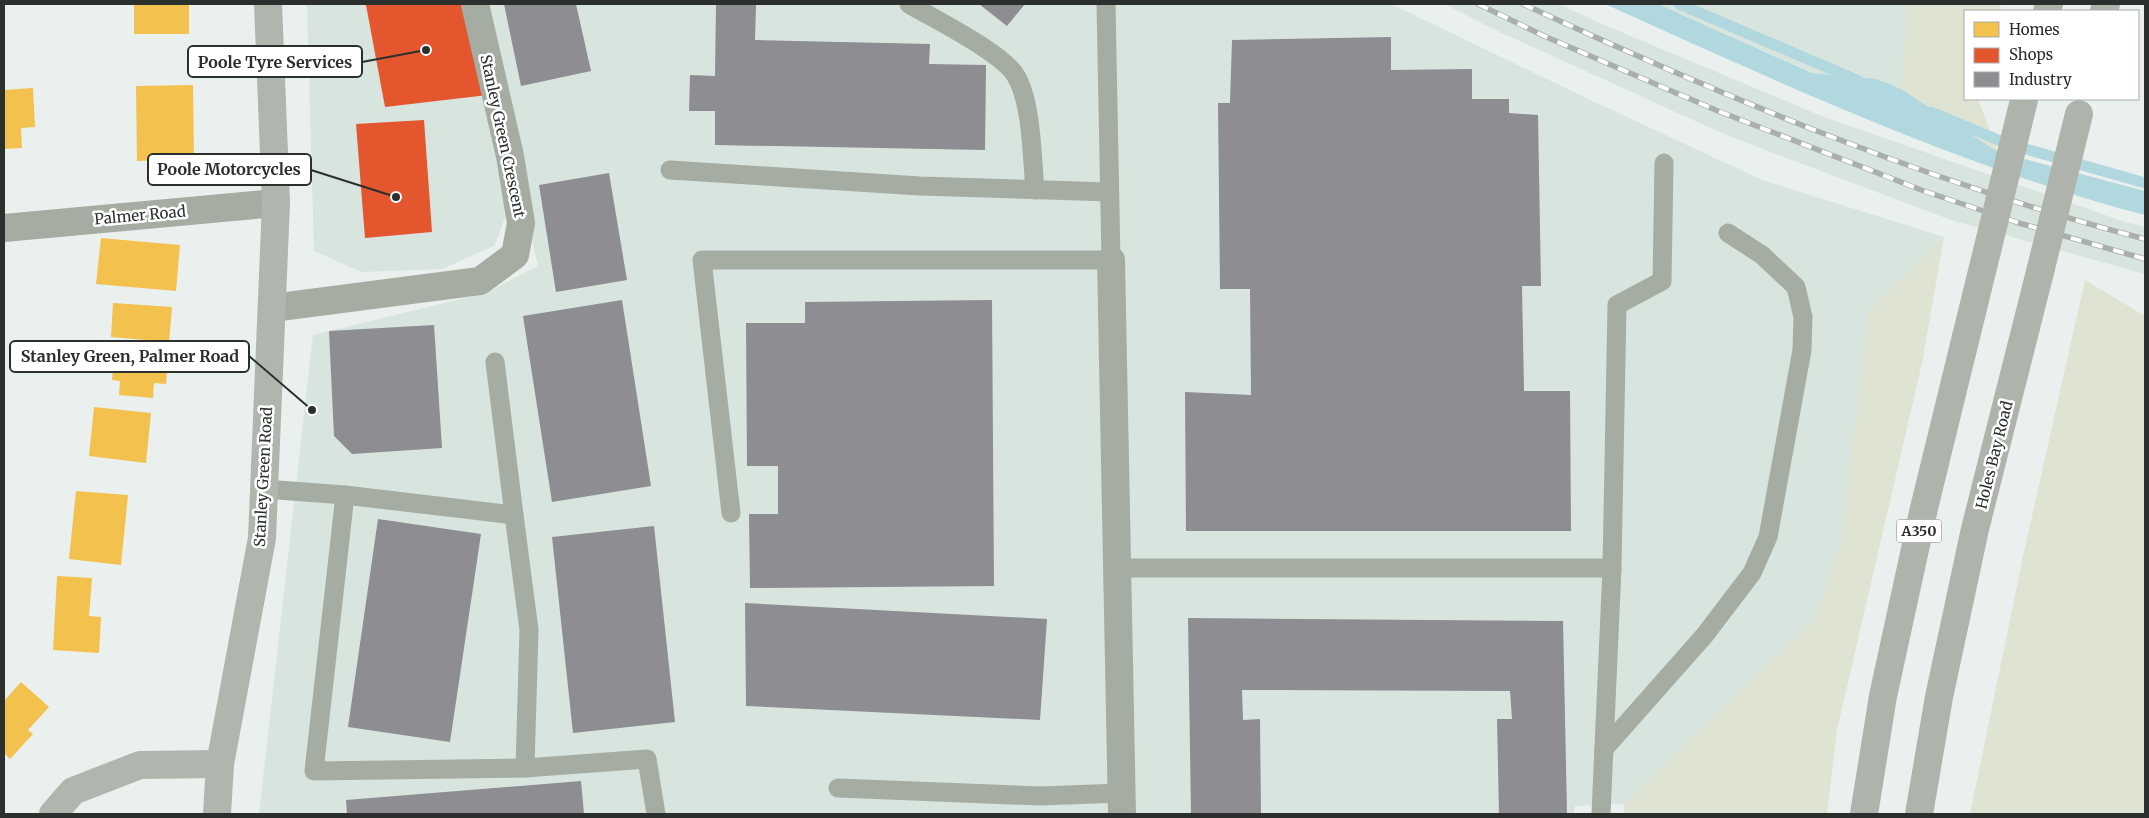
<svg xmlns="http://www.w3.org/2000/svg" width="2149" height="818" font-family="Merriweather,serif">
<style>
.built{fill:#d8e4de}
.green{fill:#dfe3d2}
.water{fill:#b1d8de}
.homes{fill:#f2c14e}
.shops{fill:#e4572e}
.industry{fill:#8d8d92}
.lines{fill:none;stroke-linecap:round;stroke-linejoin:round}
.stream{stroke:#b1d8de;stroke-width:11}
.lane{stroke:#a5ada3;stroke-width:19}
.street{stroke:#a5ada3;stroke-width:28}
.secondary{stroke:#aeb6ad;stroke-width:28}
.highway{stroke:#aeb4ac;stroke-width:28}
.rail-casing{stroke:#a9afaa;stroke-width:5.5}
.rail{stroke:#fff;stroke-width:4;stroke-dasharray:11;stroke-linecap:butt}
.highway-bridge{stroke:#aeb4ac;stroke-width:28}
.labels{text-anchor:middle;dominant-baseline:central;stroke-width:5;stroke-linejoin:round;paint-order:stroke}
.shield{fill:#fff;stroke:#6b6d6c;stroke-width:1}
.shield-label{font-size:14px;font-weight:bold;fill:#2b2f2d}
.street-label{font-size:15px;fill:#2b2f2d;stroke:#fff}
.leader{fill:none;stroke:#2b2f2d;stroke-width:2}
.callout-dot{fill:#2b2f2d;stroke:#fff;stroke-width:2}
.callout{fill:#fff;stroke:#2b2f2d;stroke-width:2}
.callout-label{font-size:16px;text-anchor:middle;font-weight:bold;fill:#2b2f2d}
</style>
<rect width="100%" height="100%" fill="#eaf0ed"/>
<g class="built">
<path d="M307,4H463L508,210L494,246L442,269L362,272L314,251Z"/>
<path d="M481,4H1391L1584,97L1762,180L1944,237L1869,310L1841,544L1815,619L1624,804L1575,806L1574,814H259L313,335L486,293L538,266Z"/>
<path d="M1445,4H1559L1597,22L1824,117L2125,222L2145,227V274L1951,220L1726,135L1491,28Z"/>
<path d="M1658,4H1907L1901,89L1877,79L1813,73Z"/>
</g>
<g class="green">
<path d="M1907,4H2001L1999,11H1965V99H1978L1998,152L1901,89Z"/>
<path d="M1944,237L1922,363L1837,730L1827,814H1624V804L1815,619L1841,544L1869,310Z"/>
<path d="M2085,280L2145,316V814H1970L2024,552Z"/>
</g>
<path class="water" d="M1605,4H1658L1812,73L1877,79L1901,89L1998,152L2145,191V215C1961,167 1778,82 1605,4Z"/>
<g class="homes">
<rect x="134" y="4" width="55" height="30"/>
<path d="M193,85L194,159L137,161L136,86Z"/>
<path d="M33,88L35,127L21,128L22,148L4,149V90Z"/>
<path d="M101,238L180,245L176,291L96,284Z"/>
<path d="M113,303L172,307L169,342L111,337Z"/>
<path d="M114,354L168,357L166,384L154,383L153,398L119,395L120,381L112,380Z"/>
<path d="M94,407L151,413L146,463L89,456Z"/>
<path d="M76,491L128,495L121,565L69,559Z"/>
<path d="M57,576L92,578L89,616L101,617L99,653L53,650Z"/>
<path d="M21,682L49,707L28,730L33,734L10,759L4,753V701Z"/>
</g>
<g class="shops">
<path d="M397,4H467L488,95L385,107L366,5Z"/>
<path d="M424,120L432,232L365,238L356,124Z"/>
</g>
<g class="industry">
<path d="M504,4H576L591,71L521,86Z"/>
<path d="M716,4H756L755,40L930,44L929,64L986,65L985,150L715,145V111H689L690,75L715,76Z"/>
<path d="M979,4H1025L1007,26Z"/>
<path d="M1391,37V70L1472,69V99H1509V113L1538,115L1541,286H1522L1524,391H1570L1571,531H1186L1185,392L1251,395L1250,289H1220L1218,103H1230L1232,40Z"/>
<path d="M609,173L627,280L556,292L539,185Z"/>
<path d="M622,300L651,486L552,502L523,316Z"/>
<path d="M992,300L994,586L750,588L749,514H778V466H747L746,323H805V302Z"/>
<path d="M434,325L442,448L352,454L334,436L329,331Z"/>
<path d="M378,519L481,534L450,742L348,727Z"/>
<path d="M654,526L675,722L573,733L552,537Z"/>
<path d="M745,603L1047,619L1040,720L746,706Z"/>
<path d="M1188,618L1563,621L1567,814H1499L1497,719H1512L1510,691L1242,690L1243,720L1260,719L1261,814H1191Z"/>
<path d="M581,781L584,814H347L346,800Z"/>
</g>
<g class="lines">
<g class="stream">
<path d="M1679,4L1859,81"/>
<path d="M1931,112L2008,144L2145,183"/>
</g>
<g class="lane">
<path d="M909,4C934,19 1003,53 1016,76C1032,103 1032,159 1035,190"/>
<path d="M670,170L920,186L1109,192"/>
<path d="M495,362L514,515"/>
<path d="M264,489L345,495L514,515L529,630L525,768L647,759L656,814"/>
<path d="M345,495L314,771L525,768"/>
<path d="M731,513L702,260H1111L1106,4"/>
<path d="M1117,568H1612"/>
<path d="M1604,749L1704,636L1752,573L1768,537L1802,350L1803,317L1796,287L1762,255L1728,233"/>
<path d="M838,788L1040,796L1121,793"/>
<path d="M1601,814L1612,568L1617,305L1662,281L1664,163"/>
</g>
<g class="street">
<path d="M4,228L276,203"/>
<path d="M1111,260L1122,814"/>
<path d="M272,308L480,281L515,255L521,223L510,156L475,4"/>
</g>
<g class="secondary">
<path d="M53,814L73,791L140,765L220,764"/>
<path d="M217,814L220,764L262,538L276,203L268,4"/>
</g>
<g class="highway">
<path d="M2047,11L2049,4"/>
<path d="M2104,11L2106,4"/>
<path d="M1864,814L1883,696L1924,508L1987,251"/>
<path d="M1919,814L1939,697L1975,529L2041,268"/>
</g>
<g class="rail-casing">
<g id="rail">
<path d="M1478,4L1544,36L1718,111L1924,191L2019,223L2145,259"/>
<path d="M1523,4C1724,97 1931,184 2145,239"/>
</g>
</g>
<use href="#rail" class="rail"/>
<g class="highway-bridge">
<path d="M1987,251L2024,100"/>
<path d="M2041,268L2079,114"/>
</g>
</g>
<g class="labels">
<rect class="shield" x="1896.5" y="519.5" width="45" height="23" rx="4"/>
<g class="shield-label">
<text x="1919" y="531">A350</text>
</g>
<g class="street-label">
<text transform="translate(503 136) rotate(78)">Stanley Green Crescent</text>
<text transform="translate(140 215) rotate(-5)">Palmer Road</text>
<text transform="translate(1994 455) rotate(-76)">Holes Bay Road</text>
<text transform="translate(263 477) rotate(-87)">Stanley Green Road</text>
</g>
</g>
<path class="leader" d="M426 50L362 62M396 197L311 170M312 410L249 356"/>
<g class="callout-dot">
<circle cx="426" cy="50" r="5"/>
<circle cx="396" cy="197" r="5"/>
<circle cx="312" cy="410" r="5"/>
</g>
<g class="callout">
<rect x="188" y="46" width="174" height="31" rx="5"/>
<rect x="148" y="154" width="163" height="31" rx="5"/>
<rect x="10" y="341" width="239" height="31" rx="5"/>
</g>
<g class="callout-label">
<text x="275" y="68">Poole Tyre Services</text>
<text x="229" y="175">Poole Motorcycles</text>
<text x="130" y="362">Stanley Green, Palmer Road</text>
</g>
<rect width="2149" height="818" fill="none" stroke="#2b2f2d" stroke-width="10"/>
<rect x="1964" y="10" width="175" height="90" fill="#ffffff" stroke="#aaacab"/>
<rect x="1974" y="22" width="25" height="15" fill="#f2c14e" stroke="#aaacab"/>
<text x="2009" y="35" font-size="15" fill="#2b2f2d">Homes</text>
<rect x="1974" y="48" width="25" height="15" fill="#e4572e" stroke="#aaacab"/>
<text x="2009" y="60" font-size="15" fill="#2b2f2d">Shops</text>
<rect x="1974" y="72" width="25" height="15" fill="#8d8d92" stroke="#aaacab"/>
<text x="2009" y="85" font-size="15" fill="#2b2f2d">Industry</text>
</svg>
